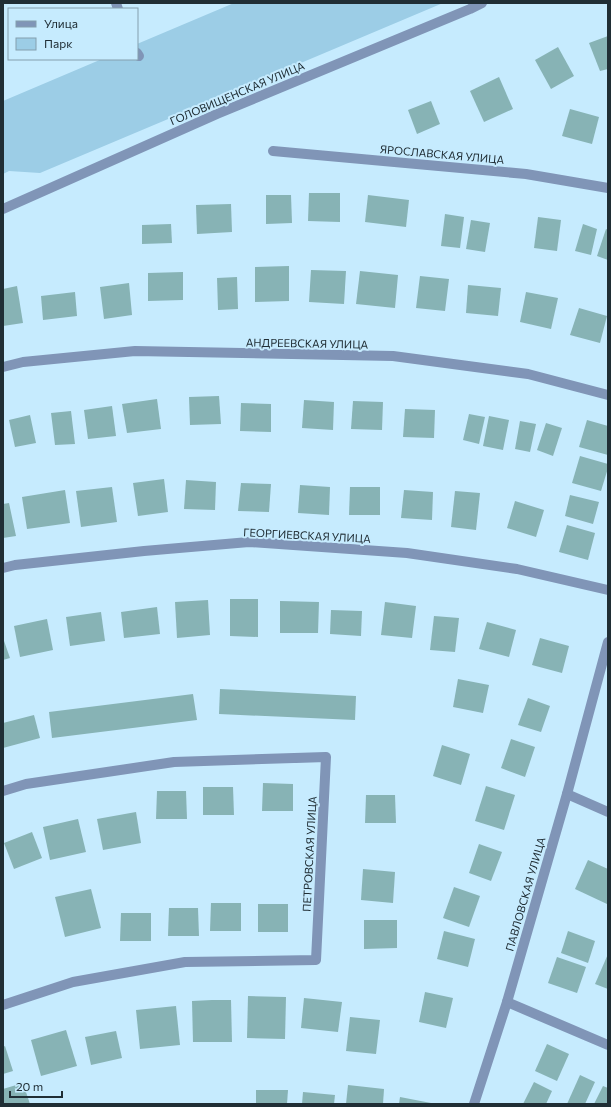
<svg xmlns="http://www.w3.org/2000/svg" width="611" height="1107" font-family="Commissioner,sans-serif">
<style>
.green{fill:#9ccde6}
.building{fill:#87b3b5}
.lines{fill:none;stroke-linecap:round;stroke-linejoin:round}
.street{stroke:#8095b7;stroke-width:10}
.labels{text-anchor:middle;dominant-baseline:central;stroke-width:4;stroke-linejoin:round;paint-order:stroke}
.street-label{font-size:11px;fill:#202e35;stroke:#c6ebfe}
</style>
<rect width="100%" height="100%" fill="#c6ebfe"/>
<path class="green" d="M234,3H443L40,173L9,171L3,174V101L102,59H137V44Z"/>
<g class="building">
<path d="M608,36V69L600,71L589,43Z"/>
<path d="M558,47L574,76L551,89L535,60Z"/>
<path d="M499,77L513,109L484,122L470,91Z"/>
<path d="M431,101L440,124L417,134L408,110Z"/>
<path d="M570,109L599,117L592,144L562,136Z"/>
<path d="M309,193H340V222L308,221Z"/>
<path d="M266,195H291L292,223L266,224Z"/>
<path d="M368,195L409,200L406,227L365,222Z"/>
<path d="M231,204L232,232L197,234L196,205Z"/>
<path d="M445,214L464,217L460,248L441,246Z"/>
<path d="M538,217L561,220L557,251L534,248Z"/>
<path d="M471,220L490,223L485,252L466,249Z"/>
<path d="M171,224L172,243L142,244V225Z"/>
<path d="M583,224L597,229L591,255L575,251Z"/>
<path d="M606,229L608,230V260L597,256Z"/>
<path d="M289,266V301L255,302V267Z"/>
<path d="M311,270L346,271L344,304L309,302Z"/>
<path d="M360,271L398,275L395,308L356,304Z"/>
<path d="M183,272V300L148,301V273Z"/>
<path d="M420,276L449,279L445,311L416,308Z"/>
<path d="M237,277L238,309L218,310L217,278Z"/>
<path d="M129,283L132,315L104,319L100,287Z"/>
<path d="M468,285L501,288L498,316L466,313Z"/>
<path d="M17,286L23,323L3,326V289Z"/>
<path d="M75,292L77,316L43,320L41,296Z"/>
<path d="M526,292L558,298L551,329L520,322Z"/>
<path d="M579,308L607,316L600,343L570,335Z"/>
<path d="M219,396L221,424L190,425L189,397Z"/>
<path d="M157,399L161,429L127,433L122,404Z"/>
<path d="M304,400L334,402L333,430L302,428Z"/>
<path d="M353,401L383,402L382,430L351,429Z"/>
<path d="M241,403L271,404V432L240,431Z"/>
<path d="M112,406L116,436L88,439L84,410Z"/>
<path d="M405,409L435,410L434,438L403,437Z"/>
<path d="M71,411L75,444L55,445L51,413Z"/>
<path d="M469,414L485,417L479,444L463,440Z"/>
<path d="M30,415L36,443L15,447L9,420Z"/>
<path d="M489,416L509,420L503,450L483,446Z"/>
<path d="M587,420L608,426V455L579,447Z"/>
<path d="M520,421L536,424L530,452L515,449Z"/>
<path d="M546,423L562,428L553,456L537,450Z"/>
<path d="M580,456L608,464V468L601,491L572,483Z"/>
<path d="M164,479L168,512L138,516L133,483Z"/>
<path d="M186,480L216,482L215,510L184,509Z"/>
<path d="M241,483L271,484L269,512L238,511Z"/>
<path d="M300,485L330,487L329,515L298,513Z"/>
<path d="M112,487L117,522L81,527L76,491Z"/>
<path d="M350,487H380V515H349Z"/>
<path d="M65,490L70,523L27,529L22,497Z"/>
<path d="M404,490L433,492L432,520L401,518Z"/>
<path d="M455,491L480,493L476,530L451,527Z"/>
<path d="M570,495L599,502L593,524L565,516Z"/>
<path d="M515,501L544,510L536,537L507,528Z"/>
<path d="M9,503L16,536L3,538V504Z"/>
<path d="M567,525L595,533L588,560L559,552Z"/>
<path d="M230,599H258V637L230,636Z"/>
<path d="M208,600L210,635L177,638L175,602Z"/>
<path d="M280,601L319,602L318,633H280Z"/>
<path d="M385,602L416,606L412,638L381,635Z"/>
<path d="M157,607L160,634L124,638L121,612Z"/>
<path d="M331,610L362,611L361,636L330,634Z"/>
<path d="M101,612L105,641L70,646L66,617Z"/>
<path d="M434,616L459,618L455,652L430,650Z"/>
<path d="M47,619L53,650L20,657L14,626Z"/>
<path d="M487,622L516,630L509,657L479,649Z"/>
<path d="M3,638L10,658L3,660Z"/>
<path d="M540,638L569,646L562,673L532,665Z"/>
<path d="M458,679L489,685L483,713L453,707Z"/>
<path d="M220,689L356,696L355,720L219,714Z"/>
<path d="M193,694L197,720L52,738L49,712Z"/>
<path d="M528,698L550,706L541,732L518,725Z"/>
<path d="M34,715L40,738L3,748V723Z"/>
<path d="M511,739L535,747L525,777L501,768Z"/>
<path d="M442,745L470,754L461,785L433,776Z"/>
<path d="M263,783L293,784V811H262Z"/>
<path d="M486,786L515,795L504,830L475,821Z"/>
<path d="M203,787H233L234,815H203Z"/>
<path d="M157,791H186L187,819H156Z"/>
<path d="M366,795H395L396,823H365Z"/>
<path d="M136,812L141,843L103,850L97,819Z"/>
<path d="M78,819L86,852L50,860L43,827Z"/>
<path d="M32,832L42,858L14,869L4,843Z"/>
<path d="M479,844L502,852L491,881L469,873Z"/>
<path d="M588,860L608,869L607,904L575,889Z"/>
<path d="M363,869L395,872L393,903L361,900Z"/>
<path d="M454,887L480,896L469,927L443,918Z"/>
<path d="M91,889L101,928L65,937L55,897Z"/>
<path d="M211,903H241V931H210Z"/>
<rect x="258" y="904" width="30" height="28"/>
<path d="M169,908H198L199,936H168Z"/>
<path d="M121,913H151V941H120Z"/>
<path d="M364,920H397V948L364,949Z"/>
<path d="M444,931L475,939L468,967L437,959Z"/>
<path d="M568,931L595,941L588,963L561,953Z"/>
<path d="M608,954V989L595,984Z"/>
<path d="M557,957L586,967L577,993L548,983Z"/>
<path d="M425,992L453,998L446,1028L419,1022Z"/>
<path d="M248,996L286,997L285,1039L247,1038Z"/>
<path d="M304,998L342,1002L338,1032L301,1028Z"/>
<path d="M212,1000H231L232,1042H193L192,1001Z"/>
<path d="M176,1006L180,1045L140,1049L136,1010Z"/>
<path d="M350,1017L380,1020L376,1054L346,1051Z"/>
<path d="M66,1030L77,1066L41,1076L31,1040Z"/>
<path d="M116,1031L122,1058L91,1065L85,1037Z"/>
<path d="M547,1044L569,1054L557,1081L535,1071Z"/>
<path d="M5,1046L13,1071L3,1074V1047Z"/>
<path d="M580,1075L595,1082L585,1104H567Z"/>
<path d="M534,1082L552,1091L546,1104H523Z"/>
<path d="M23,1083L30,1104H3V1089Z"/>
<path d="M348,1085L384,1089L383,1104H346Z"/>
<path d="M603,1086L608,1088V1104H594Z"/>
<path d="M256,1090H288L287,1104H256Z"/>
<path d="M303,1092L335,1095L334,1104H302Z"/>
<path d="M400,1097L431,1103V1104H399Z"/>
</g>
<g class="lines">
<g class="street">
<path d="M116,3L118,9"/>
<path d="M137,53L139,56"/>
<path d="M273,151L526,174L608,188"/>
<path d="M3,209L217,114L470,9L482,3"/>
<path d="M3,367L23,362L135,351L393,356L528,374L608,395"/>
<path d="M3,568L15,565L144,551L249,542L407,553L517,569L608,590"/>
<path d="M3,791L26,784L174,762L326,757L316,960L185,962L73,982L3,1005"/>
<path d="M567,794L608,812"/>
<path d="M507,1002L608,1045"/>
<path d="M474,1104L507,1002L567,794L608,642"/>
</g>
</g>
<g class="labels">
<g class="street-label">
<text transform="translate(237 93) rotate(-23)">ГОЛОВИЩЕНСКАЯ УЛИЦА</text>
<text transform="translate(442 154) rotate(5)">ЯРОСЛАВСКАЯ УЛИЦА</text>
<text transform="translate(307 343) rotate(1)">АНДРЕЕВСКАЯ УЛИЦА</text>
<text transform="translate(307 535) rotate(3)">ГЕОРГИЕВСКАЯ УЛИЦА</text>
<text transform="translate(309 854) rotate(-87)">ПЕТРОВСКАЯ УЛИЦА</text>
<text transform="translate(525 894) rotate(-74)">ПАВЛОВСКАЯ УЛИЦА</text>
</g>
</g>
<rect width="611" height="1107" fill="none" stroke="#202e35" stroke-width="8"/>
<rect x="8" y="8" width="130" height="52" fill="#c6ebfe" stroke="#849fae"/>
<rect x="16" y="21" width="20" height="6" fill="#8095b7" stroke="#849fae"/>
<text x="44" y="28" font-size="12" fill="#202e35">Улица</text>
<rect x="16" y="38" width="20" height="12" fill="#9ccde6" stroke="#849fae"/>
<text x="44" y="48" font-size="12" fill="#202e35">Парк</text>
<path d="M10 1091v6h52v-6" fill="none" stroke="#202e35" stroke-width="2"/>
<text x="16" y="1091" font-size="12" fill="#202e35" stroke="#c6ebfe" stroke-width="3" paint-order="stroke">20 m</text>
</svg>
